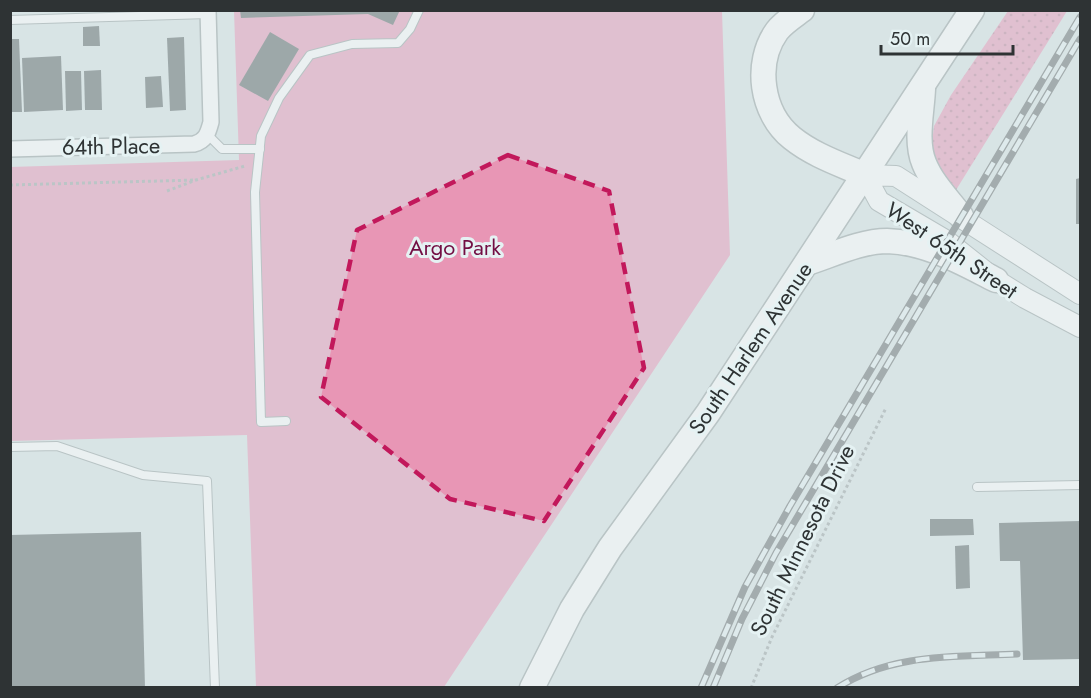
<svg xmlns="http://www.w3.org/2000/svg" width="1091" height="698" font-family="Jost,sans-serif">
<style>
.grass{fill:url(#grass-dots)}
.green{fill:#e896b5}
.building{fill:#556061}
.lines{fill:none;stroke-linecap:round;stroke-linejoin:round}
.service-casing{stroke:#929e9e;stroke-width:10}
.minor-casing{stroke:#929e9e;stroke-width:18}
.tertiary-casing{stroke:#929e9e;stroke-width:22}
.primary-casing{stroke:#929e9e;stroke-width:27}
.path{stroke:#97a0a1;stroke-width:3;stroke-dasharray:3 3;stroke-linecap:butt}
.service{stroke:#fff;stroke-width:8}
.minor{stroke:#fff;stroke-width:15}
.tertiary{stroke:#fff;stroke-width:20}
.primary{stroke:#fff;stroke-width:24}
.rail-casing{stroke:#62696a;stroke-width:7}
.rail{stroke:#e5f2f3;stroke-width:4.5;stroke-dasharray:14;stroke-linecap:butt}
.marked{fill:none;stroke:#c2185b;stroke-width:4.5;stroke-dasharray:12 8;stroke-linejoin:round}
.labels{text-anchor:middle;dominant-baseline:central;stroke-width:6;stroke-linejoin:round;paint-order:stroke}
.street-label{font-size:22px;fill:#2e3334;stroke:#e5f2f3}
.park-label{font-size:22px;fill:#720e43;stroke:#e5f2f3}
</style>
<defs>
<pattern id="grass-dots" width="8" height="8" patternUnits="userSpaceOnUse" patternTransform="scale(1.5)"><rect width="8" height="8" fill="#e896b5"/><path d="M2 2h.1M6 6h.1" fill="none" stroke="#bc7b94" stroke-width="1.8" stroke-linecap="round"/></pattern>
</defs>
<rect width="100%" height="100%" fill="#d8e4e5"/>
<path class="grass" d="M1008,11H1067L956,190L935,172L931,151L934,126L951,95Z"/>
<path class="green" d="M234,11H722L730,255L444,687H256L247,435L11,441L10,167L239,160Z"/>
<g class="building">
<path d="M240,10H400L393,25L368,14L241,18Z"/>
<path d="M99,26L100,46H83V27Z"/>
<path d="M270,32L299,49L268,101L239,85Z"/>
<path d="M184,37L186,110L170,111L167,38Z"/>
<path d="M10,39H19L22,112H10Z"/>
<path d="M61,56L63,110L24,112L22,58Z"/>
<path d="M101,70L102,110H85L84,71Z"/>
<path d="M65,71H81L82,110L66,111Z"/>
<path d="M161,76L163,107L146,108L145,77Z"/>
<path d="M1080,178V224H1076V179Z"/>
<path d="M930,519H973L974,535L930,536Z"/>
<path d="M1080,521V659L1023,660L1020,561H1000L999,523Z"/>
<path d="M141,532L145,688H10V535Z"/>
<path d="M969,545L970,588L956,589L955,546Z"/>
</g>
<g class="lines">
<g class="service-casing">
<g id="service">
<path d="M10,20L208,14"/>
<path d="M208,135L222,149H260"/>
<path d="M286,421L261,422L255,192L261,136L279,98L310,55L352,44L398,43L410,29L419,10"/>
<path d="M10,447L57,446L143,475L207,481L215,688"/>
<path d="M977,487L1080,485"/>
</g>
</g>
<g class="minor-casing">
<path id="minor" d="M10,149L194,144C206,141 208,133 211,122L208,10"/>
</g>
<g class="tertiary-casing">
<path id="tertiary" d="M1080,294L896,176L865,175L879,201L947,241L996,280L1025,298L1080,327"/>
</g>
<g class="primary-casing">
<g id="primary">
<path d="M802,10C794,16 783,23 777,31C754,63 761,113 792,138C813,155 840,164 865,175"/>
<path d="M923,89C922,112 915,141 924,163C932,183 948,199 961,216"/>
<path d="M807,263C832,255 861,241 887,241C927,242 962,263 996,280"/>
<path d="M532,688L572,609L610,548L708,413L972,10"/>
</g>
</g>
<g class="path">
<path d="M10,185L196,180"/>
<path d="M167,191L196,180L245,166"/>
<path d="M751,688L772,637L886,408"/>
</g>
<use href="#service" class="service"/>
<use href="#minor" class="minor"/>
<use href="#tertiary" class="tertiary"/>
<use href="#primary" class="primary"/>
<g class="rail-casing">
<g id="rail">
<path d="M701,688L745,587L790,506L1080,17"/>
<path d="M713,688L742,619L776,553L1080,39"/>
<path d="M837,688C892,653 954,657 1017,654"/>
</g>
</g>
<use href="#rail" class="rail"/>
</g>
<path d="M0 0H1091V698H0ZM508,155L609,191L644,368L544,521L450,499L321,397L357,230Z" fill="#d8e4e5" fill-opacity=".55" fill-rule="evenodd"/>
<path class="marked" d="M508,155L609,191L644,368L544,521L450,499L321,397L357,230Z"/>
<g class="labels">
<g class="street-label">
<text transform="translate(111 146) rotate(-1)">64th Place</text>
<text transform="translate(952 250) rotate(34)">West 65th Street</text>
<text transform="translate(750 348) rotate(-56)">South Harlem Avenue</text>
<text transform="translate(802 540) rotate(-64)">South Minnesota Drive</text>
</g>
<g class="park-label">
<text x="455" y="247">Argo Park</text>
</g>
</g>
<rect width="1091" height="698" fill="none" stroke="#2e3334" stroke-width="24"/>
<path d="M881 45v9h132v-9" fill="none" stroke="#2e3334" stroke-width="3"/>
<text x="890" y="45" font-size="18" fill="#2e3334" stroke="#e5f2f3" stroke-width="4.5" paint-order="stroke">50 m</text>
</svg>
